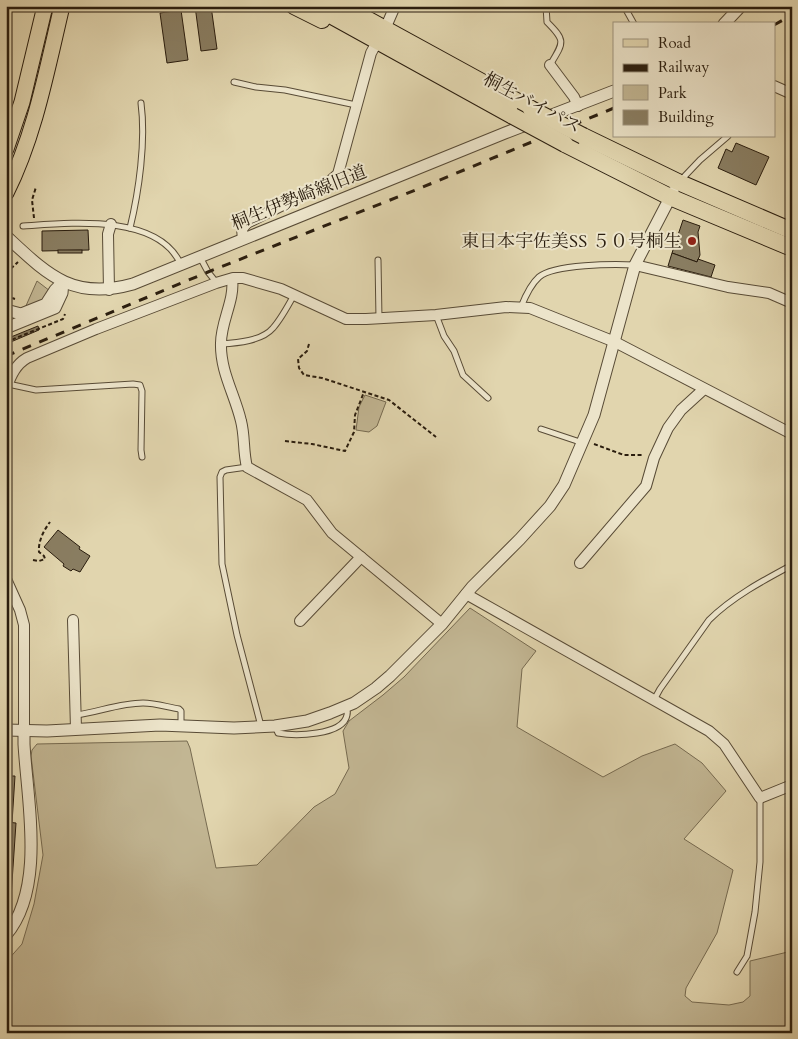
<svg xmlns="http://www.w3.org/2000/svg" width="798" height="1039" font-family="Cardo,'Noto Serif JP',serif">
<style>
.green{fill:#c2b693;stroke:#766a50}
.building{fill:#897d61;stroke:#2a1d0e}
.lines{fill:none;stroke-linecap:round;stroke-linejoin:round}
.service-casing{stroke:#584b36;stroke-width:7}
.minor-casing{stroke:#584b36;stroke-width:12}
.tertiary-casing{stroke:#584b36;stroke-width:13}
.primary-casing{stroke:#2a1d0e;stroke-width:17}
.trunk-casing{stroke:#2a1d0e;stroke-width:18}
.path{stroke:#2a1d0e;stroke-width:2;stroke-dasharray:4 2.5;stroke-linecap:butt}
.service{stroke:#ece4ca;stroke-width:5}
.minor{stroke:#ece4ca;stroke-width:10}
.tertiary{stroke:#ece4ca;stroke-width:11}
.primary{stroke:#e1d5ae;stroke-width:15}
.trunk{stroke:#e1d5ae;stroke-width:16}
.rail{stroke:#2a1d0e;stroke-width:3;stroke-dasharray:9 9;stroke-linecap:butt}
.trunk-bridge-casing{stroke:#2a1d0e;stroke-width:18;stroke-linecap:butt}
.trunk-bridge{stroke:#e1d5ae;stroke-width:16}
.poi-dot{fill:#8f2418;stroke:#ece4ca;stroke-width:2}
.labels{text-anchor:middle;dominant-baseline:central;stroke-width:4;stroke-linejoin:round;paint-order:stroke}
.street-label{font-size:18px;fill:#2a1d0e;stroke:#ece4ca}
.poi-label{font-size:18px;fill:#2a1d0e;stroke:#ece4ca;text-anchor:end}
</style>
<rect width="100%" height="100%" fill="#e1d5ae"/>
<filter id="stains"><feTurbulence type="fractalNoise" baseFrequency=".004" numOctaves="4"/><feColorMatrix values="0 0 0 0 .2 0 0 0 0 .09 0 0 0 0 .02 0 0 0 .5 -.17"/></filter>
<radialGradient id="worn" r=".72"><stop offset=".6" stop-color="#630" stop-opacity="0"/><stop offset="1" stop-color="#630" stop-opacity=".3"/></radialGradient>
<g class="green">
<path d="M37,281L50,291L46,298L25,308Z"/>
<path d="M365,395L386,402L377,426L369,432L356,430L359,407Z"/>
<path d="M470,608L536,651L522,669L517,727L603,777L642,756L675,744L702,763L726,791L684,839L733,870L717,933L686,988L685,996L692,1002L729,1005L743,1002L750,996V961L792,951V1033H6V962L22,944L34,904L43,855L31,756L32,750L37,744L187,741L190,748L216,868L257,865L314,807L335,794L349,768L343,731L349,721L383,695L404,677Z"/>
</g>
<g class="building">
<path d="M195,6H211L217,49L201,51Z"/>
<path d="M181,10L188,60L167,63L160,13Z"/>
<path d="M736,143L769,157L756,185L718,168L726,149L732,152Z"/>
<path d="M683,220L700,226L698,232L700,255L697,262L672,253Z"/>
<path d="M88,230L89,250L42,251V231Z"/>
<rect x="58" y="250" width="24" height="3"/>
<path d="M672,253L697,262L698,259L715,265L711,277L668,266Z"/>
<path d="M38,326L39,330L6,344V339Z"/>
<path d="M58,530L80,547L79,549L90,556L80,572L73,569L71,571L63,566L64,564L44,547Z"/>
<path d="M6,776H15L12,823L6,822Z"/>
<path d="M6,822L16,823L11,897H6Z"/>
</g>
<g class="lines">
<g class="service-casing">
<g id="service">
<path d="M546,6L547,22C566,41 564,42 550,65"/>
<path d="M624,6L634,24"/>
<path d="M234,82L256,87L285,90L356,105"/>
<path d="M681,180L700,160L728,136"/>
<path d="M23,226C68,223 159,213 181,265"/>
<path d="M130,228C139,191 146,141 141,103"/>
<path d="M200,257L208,272L216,282"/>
<path d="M378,260L379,319"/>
<path d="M521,307C525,297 531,284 539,277C554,264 614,264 635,265"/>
<path d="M436,315L444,336L454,351L463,375L488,398"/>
<path d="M221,344C237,343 262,341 273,328C281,319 288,306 294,295"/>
<path d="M8,384L36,390L133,384L140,385L142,391L141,450L142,457"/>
<path d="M541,429L583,443"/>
<path d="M247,467L226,470L222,472L220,477L222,564L237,635L261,726"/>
<path d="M654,700L660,689L709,620C732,597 764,580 792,565"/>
<path d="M76,715C98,712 121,703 143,703C155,703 167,707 179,709L181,711V725"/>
<path d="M275,726L278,733C294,736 343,736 347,715C348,712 347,710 346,707"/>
<path d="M737,972L747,956L755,912L760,862V798"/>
</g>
</g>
<g class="minor-casing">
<g id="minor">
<path d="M385,29L395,6"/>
<path d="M550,65L574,97L578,106"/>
<path d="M774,86L792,94"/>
<path d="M243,239L242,229L247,223L329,182L338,174L371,53L377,42"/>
<path d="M635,265L728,287L769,293L792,303"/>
<path d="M232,279C235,300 221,321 221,343C220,371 235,395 241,421C245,436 243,452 247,467L307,500L332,533L442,624"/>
<path d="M109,290L108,234L111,224"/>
<path d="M6,388C11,376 15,365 27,358L96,329L216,283L233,278H243L281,289L346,319H366L436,315L506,307L530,308L615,342L792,434"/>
<path d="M580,563L646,486L654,458L668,428L681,410L704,389"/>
<path d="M6,579L20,610L24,625V730"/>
<path d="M466,594L709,731L724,744L760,798L792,785"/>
<path d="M73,620L76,729"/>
<path d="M300,621L361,557"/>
</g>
</g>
<g class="tertiary-casing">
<g id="tertiary">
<path d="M724,24L741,6"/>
<path d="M6,236C47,274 72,301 133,284L505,133L614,91"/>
<path d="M6,310L21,314L46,304L55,290L63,282"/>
<path d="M6,328L55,308L62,293L63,282"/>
<path d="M6,730L47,731L160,725L234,728L275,726L307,721L330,713L354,703L376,688L390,676L442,624L472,587L520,539L550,506L564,485L594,415L635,265L673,192"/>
<path d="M6,935C46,888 27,800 24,744V730"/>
</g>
</g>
<g class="primary-casing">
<g id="primary">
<path d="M6,149L22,102L45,6"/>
<path d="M6,193C35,135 47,69 62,6"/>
</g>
</g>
<g class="trunk-casing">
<g id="trunk">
<path d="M294,6L322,20"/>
<path d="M314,6L513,116"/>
<path d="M343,6L531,109"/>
<path d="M583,136L678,182L792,231"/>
<path d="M565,144L670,197L792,248"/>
</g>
</g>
<g class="path">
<path d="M34,218L32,200L36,187"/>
<path d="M6,273L18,262"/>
<path d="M6,296L15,299"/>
<path d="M6,342L63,319L65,314"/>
<path d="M309,344L307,351L298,359L299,368L304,375L322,378L389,400L436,437"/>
<path d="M285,441L312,444L345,451L354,432L355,415L364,392"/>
<path d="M594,444L624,455H644"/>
<path d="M33,560L39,561L45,559L44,556L39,552C38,541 44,530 50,522"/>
</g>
<use href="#service" class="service"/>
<use href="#minor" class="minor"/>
<use href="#tertiary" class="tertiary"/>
<use href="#primary" class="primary"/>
<use href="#trunk" class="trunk"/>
<g class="rail">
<path d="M774,25L792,15"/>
<path d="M6,356L208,272L418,189L614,108"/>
</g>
<g class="trunk-bridge-casing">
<g id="trunk-bridge">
<path d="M531,109L583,136"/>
<path d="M513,116L565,144"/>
</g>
</g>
<use href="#trunk-bridge" class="trunk-bridge"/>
</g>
<circle class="poi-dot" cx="692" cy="241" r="5"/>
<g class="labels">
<g class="street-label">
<text transform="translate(532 103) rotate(28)">桐生バイパス</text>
<text transform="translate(299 198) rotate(-22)">桐生伊勢崎線旧道</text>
</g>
<g class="poi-label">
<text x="682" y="241">東日本宇佐美SS ５０号桐生</text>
</g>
</g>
<rect width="798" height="1039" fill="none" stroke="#e1d5ae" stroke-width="25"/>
<rect x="8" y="8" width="783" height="1024" fill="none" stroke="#2a1d0e" stroke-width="2.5"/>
<rect x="12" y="12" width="773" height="1014" fill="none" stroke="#2a1d0e"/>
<rect x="613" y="22" width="162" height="115" fill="#ece4ca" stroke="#9e947f"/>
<rect x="623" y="39" width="25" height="8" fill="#e1d5ae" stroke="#9e947f"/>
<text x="658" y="48" font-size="15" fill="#2a1d0e">Road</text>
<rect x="623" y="64" width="25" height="8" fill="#2a1d0e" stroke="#9e947f"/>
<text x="658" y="72" font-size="15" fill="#2a1d0e">Railway</text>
<rect x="623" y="85" width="25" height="15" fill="#c2b693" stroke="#9e947f"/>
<text x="658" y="98" font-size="15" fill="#2a1d0e">Park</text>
<rect x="623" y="110" width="25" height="15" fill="#897d61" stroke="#9e947f"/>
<text x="658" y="122" font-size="15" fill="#2a1d0e">Building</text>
<rect width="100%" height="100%" filter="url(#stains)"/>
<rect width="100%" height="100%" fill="url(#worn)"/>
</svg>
